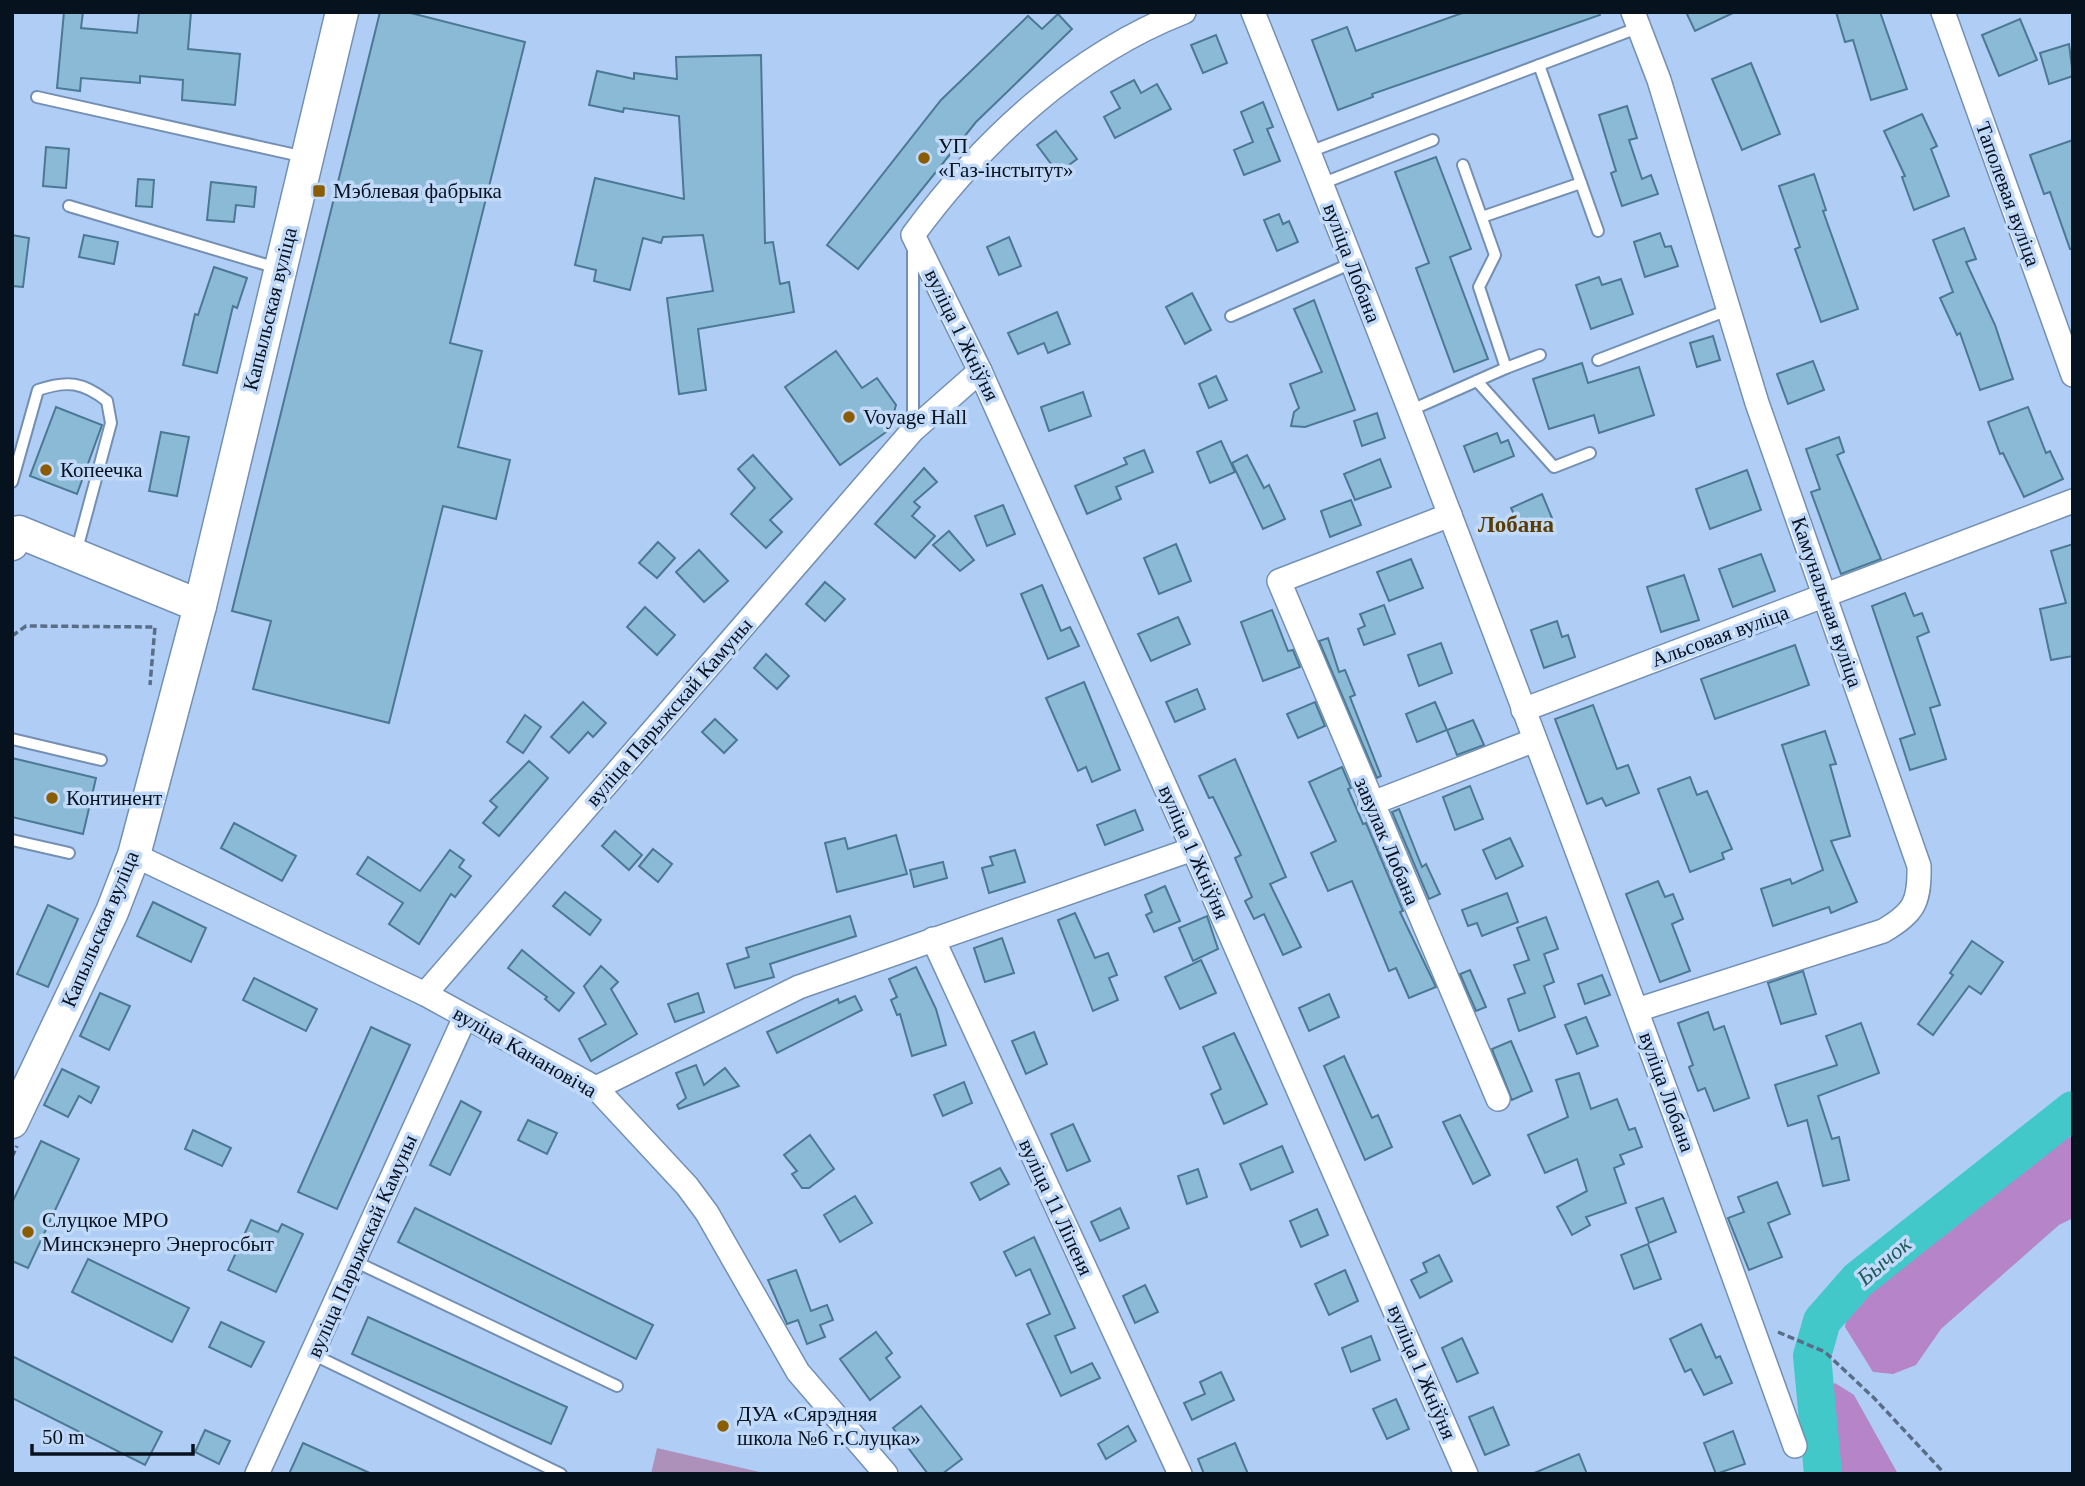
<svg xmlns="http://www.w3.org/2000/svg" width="2085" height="1486" font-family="Georgia,serif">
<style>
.green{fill:#ae91bb}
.forest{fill:#b584c9}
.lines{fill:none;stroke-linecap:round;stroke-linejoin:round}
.river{stroke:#43c8c9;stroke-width:38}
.building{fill:#8bbad6;stroke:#4b7893;stroke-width:2}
.lane-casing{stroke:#738fb4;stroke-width:14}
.street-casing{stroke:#738fb4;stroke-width:26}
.secondary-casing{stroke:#738fb4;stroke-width:35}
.path{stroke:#596d87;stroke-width:3.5;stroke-dasharray:7 3.5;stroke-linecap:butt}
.lane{stroke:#fff;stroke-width:10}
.street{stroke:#fff;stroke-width:23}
.secondary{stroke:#fff;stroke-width:32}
.poi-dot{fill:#8b5d02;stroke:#c2dafa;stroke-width:2.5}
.labels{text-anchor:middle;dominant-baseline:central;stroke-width:7;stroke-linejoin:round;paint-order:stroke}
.poi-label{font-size:21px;fill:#07121f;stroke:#c2dafa;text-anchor:start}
.street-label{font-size:21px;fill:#07121f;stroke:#c2dafa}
.neighbourhood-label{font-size:23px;font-weight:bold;fill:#5a3b00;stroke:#c2dafa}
.water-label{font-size:23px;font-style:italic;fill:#225959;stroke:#c2dafa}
</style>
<rect width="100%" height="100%" fill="#b0cef5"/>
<path class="green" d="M657,1448L768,1474H651Z"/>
<g class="forest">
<path d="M2073,1136V1218L2059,1225L1941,1329L1916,1365L1893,1374L1873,1372L1845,1327L1849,1303L2053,1143Z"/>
<path d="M1835,1383L1854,1395L1898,1474H1836L1826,1429L1825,1393Z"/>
</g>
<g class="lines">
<path class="river" d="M1823,1474L1812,1356L1822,1321L1858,1280L2073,1110"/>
</g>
<g class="building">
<path d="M64,12H83L81,28L137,33L139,12H191L188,49L240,54L235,105L182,100L183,80L140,76V83L81,78L80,91L57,88Z"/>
<path d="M380,12H407L525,42L450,343L482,351L458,447L510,460L496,519L443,506L389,723L253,689L271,621L232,611Z"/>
<path d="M1465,12H1599L1600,15L1372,94L1373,97L1338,110L1312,40L1347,27L1356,51Z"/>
<path d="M1686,12H1735L1695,31Z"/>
<path d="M1836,12H1880L1907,89L1871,100L1853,40L1845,42Z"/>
<path d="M1058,14L1072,29L976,122L858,269L827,245L941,100L1028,16L1042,29Z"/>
<path d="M2020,19L2037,60L1999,76L1982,35Z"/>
<path d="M1216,35L1227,63L1203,73L1191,45Z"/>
<path d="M2069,44L2073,76L2049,84L2040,53Z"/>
<path d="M761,55L765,243L773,242L780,284L789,282L794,312L698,329L706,390L679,394L667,298L713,291L703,235L663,237L661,243L643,238L630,290L594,281L596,270L575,265L595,178L684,199L679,116L624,108L623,112L589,105L597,71L634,79V73L677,79L676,57Z"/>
<path d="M1751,63L1780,134L1742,150L1712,79Z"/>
<path d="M1134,80L1141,93L1157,84L1171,109L1115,138L1104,117L1120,108L1111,92Z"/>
<path d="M1263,102L1273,127L1267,129L1280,161L1244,175L1234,150L1253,142L1241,112Z"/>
<path d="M1627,106L1637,138L1629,140L1642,179L1651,175L1658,194L1622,206L1611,173L1616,171L1599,115Z"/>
<path d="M1922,114L1937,146L1931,149L1949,196L1914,210L1902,177L1905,176L1884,131Z"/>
<path d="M1056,131L1077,159L1058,173L1037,145Z"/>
<path d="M2073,140V249H2070L2050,192L2044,194L2030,155Z"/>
<path d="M46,147L69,149L66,188L43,186Z"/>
<path d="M1436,157L1471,249L1450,257L1488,359L1454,372L1416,268L1429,263L1395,172Z"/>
<path d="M1814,174L1826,210L1823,211L1858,309L1821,322L1795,249L1800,247L1779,186Z"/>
<path d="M138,179L154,180L152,207L136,206Z"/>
<path d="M211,182L256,187L254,207L236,205L234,222L207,220Z"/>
<path d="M1279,214L1283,224L1289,221L1298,242L1277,251L1264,220Z"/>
<path d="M1964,228L1976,259L1966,262L1995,325L2013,379L1980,390L1960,333L1957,335L1940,298L1953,292L1933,240Z"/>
<path d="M1660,233L1665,247L1671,246L1678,266L1645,277L1634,242Z"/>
<path d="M12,235L29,238L23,287L12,286Z"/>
<path d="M84,235L118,242L114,264L79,257Z"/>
<path d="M1009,237L1021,266L999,275L987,247Z"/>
<path d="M214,267L247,278L237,308L233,306L217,373L183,365L195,314L198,315Z"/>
<path d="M1599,277L1602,285L1621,279L1633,314L1591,329L1576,285Z"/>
<path d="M1192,293L1211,330L1185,344L1166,307Z"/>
<path d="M1314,300L1355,410L1305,427L1291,426L1294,412L1299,408L1290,384L1322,372L1294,309Z"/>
<path d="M1057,312L1070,344L1048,353L1044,343L1018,354L1008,333Z"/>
<path d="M1713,336L1720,360L1697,367L1690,343Z"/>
<path d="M836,351L862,388L877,378L896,405L889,430L840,465L785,387Z"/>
<path d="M1813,361L1824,390L1788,404L1777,374Z"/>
<path d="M1582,363L1588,383L1639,367L1654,415L1599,433L1594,415L1549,429L1533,379Z"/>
<path d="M1216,376L1227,400L1209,408L1199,384Z"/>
<path d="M1083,392L1091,416L1049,431L1041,407Z"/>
<path d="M56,407L102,425L77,494L30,476Z"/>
<path d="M2028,407L2046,453L2050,451L2063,479L2024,497L2003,453L2000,454L1988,422Z"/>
<path d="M1377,413L1385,438L1362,446L1354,421Z"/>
<path d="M161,432L189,437L177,496L149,491Z"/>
<path d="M1497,433L1501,443L1508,440L1514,456L1474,472L1464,446Z"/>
<path d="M1839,437L1844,452L1837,455L1881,559L1841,574L1811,492L1820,489L1806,449Z"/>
<path d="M1221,441L1235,472L1210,483L1197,452Z"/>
<path d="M1144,450L1153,472L1116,487L1121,499L1087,514L1075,486L1127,464L1124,458Z"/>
<path d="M753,455L792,499L770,520L782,532L766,548L731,514L755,488L738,469Z"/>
<path d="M1247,455L1264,488L1269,485L1285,519L1263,529L1232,463Z"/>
<path d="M1380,459L1391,487L1355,500L1344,474Z"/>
<path d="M924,468L937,482L914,502L920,507L912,516L935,536L915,558L875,524Z"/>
<path d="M1747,470L1761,510L1710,529L1696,489Z"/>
<path d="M1542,494L1552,518L1522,531L1511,508Z"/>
<path d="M1351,500L1361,525L1330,537L1321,511Z"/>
<path d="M1003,505L1015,534L987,546L975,516Z"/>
<path d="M949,531L974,560L960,571L933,545Z"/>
<path d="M658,542L675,558L657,578L639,563Z"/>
<path d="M1176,544L1191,581L1159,594L1144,558Z"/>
<path d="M2073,544V656L2051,660L2040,609L2066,603L2051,551Z"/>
<path d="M699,550L728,581L704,602L676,572Z"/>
<path d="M1761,554L1775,591L1733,607L1719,569Z"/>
<path d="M1411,559L1423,588L1389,601L1377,572Z"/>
<path d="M1684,575L1699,620L1661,632L1647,587Z"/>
<path d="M825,582L845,599L825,621L806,604Z"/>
<path d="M1042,585L1061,631L1070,627L1079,646L1048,659L1021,594Z"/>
<path d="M1905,593L1914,616L1922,613L1929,632L1917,637L1940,705L1930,708L1946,759L1910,770L1900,739L1915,734L1872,606Z"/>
<path d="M1384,605L1395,634L1364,645L1358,629L1365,626L1360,614Z"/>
<path d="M645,607L675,635L657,655L627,627Z"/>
<path d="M1272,610L1288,651L1293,650L1300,667L1263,681L1241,622Z"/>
<path d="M1178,617L1190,644L1151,661L1138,634Z"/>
<path d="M1557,621L1562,637L1568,635L1575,657L1544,668L1531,630Z"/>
<path d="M1328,638L1339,672L1345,670L1355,695L1350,697L1381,776L1377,778L1319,641Z"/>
<path d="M1441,643L1452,673L1419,686L1408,655Z"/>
<path d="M1795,645L1809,685L1715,719L1701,679Z"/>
<path d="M766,654L789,676L777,689L754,668Z"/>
<path d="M1084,682L1120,770L1092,782L1086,767L1078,771L1046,698Z"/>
<path d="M1197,689L1205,709L1175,722L1166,702Z"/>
<path d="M583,702L606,723L593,737L588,732L569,753L551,737Z"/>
<path d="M1315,702L1325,726L1298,738L1287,714Z"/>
<path d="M1435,702L1447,730L1417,742L1406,714Z"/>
<path d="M1593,705L1617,769L1628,765L1639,793L1606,806L1602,798L1587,804L1555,719Z"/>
<path d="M525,715L541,727L523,753L507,742Z"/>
<path d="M715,719L737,740L724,753L702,732Z"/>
<path d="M1473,720L1484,745L1457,755L1447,730Z"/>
<path d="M1825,731L1836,764L1830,765L1850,836L1831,841L1857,902L1831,913L1829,907L1773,926L1761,889L1790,879L1792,884L1823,870L1782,745Z"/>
<path d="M12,758L96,778L83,834L12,817Z"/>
<path d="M1235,759L1286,877L1270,884L1301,947L1283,955L1264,914L1254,919L1245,901L1252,897L1235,858L1241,855L1213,797L1209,798L1199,776Z"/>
<path d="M529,761L548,778L499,836L483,823L497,807L490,801Z"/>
<path d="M1342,767L1351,788L1348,789L1363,824L1366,823L1403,911L1400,912L1436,987L1409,998L1396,968L1389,971L1352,881L1328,891L1311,853L1336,841L1309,782Z"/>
<path d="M1690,777L1697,795L1707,791L1732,849L1722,853L1724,859L1690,872L1658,789Z"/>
<path d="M1470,786L1483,819L1455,830L1443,797Z"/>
<path d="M1399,809L1422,867L1426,864L1440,894L1429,899L1392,812Z"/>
<path d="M1135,810L1143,830L1105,845L1097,825Z"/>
<path d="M234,823L296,856L282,881L221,848Z"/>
<path d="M615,831L642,855L629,870L602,846Z"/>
<path d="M896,835L907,874L837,892L825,843L845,838L848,849Z"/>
<path d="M1510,838L1523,866L1496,879L1483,850Z"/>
<path d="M653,849L672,864L658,882L639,866Z"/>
<path d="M450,850L464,860L459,867L471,876L455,897L451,894L419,944L389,924L403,903L357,874L368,857L420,891Z"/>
<path d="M1015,850L1025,882L989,893L982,868L993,865L990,857Z"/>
<path d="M943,862L947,878L914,887L910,870Z"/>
<path d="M1658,881L1665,897L1673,894L1683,919L1672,924L1690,971L1660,982L1626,894Z"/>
<path d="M1165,886L1180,921L1154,932L1146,915L1152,912L1145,895Z"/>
<path d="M565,892L601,920L590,935L553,906Z"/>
<path d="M1507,893L1518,922L1482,936L1477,923L1468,926L1462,910Z"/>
<path d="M153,902L206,928L191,962L137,936Z"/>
<path d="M48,905L78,919L48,987L17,974Z"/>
<path d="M1075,913L1095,958L1108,953L1117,975L1109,978L1118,1000L1093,1011L1058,920Z"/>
<path d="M850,916L856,936L770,964L774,977L735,988L727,964L749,957L746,948Z"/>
<path d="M1207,916L1218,949L1193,961L1179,928Z"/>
<path d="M1546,917L1558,949L1544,954L1554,982L1544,986L1555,1017L1519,1031L1508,999L1525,993L1514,965L1529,960L1517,928Z"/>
<path d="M1002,938L1014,973L985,982L974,948Z"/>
<path d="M1972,941L2003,962L1981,994L1969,986L1933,1035L1918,1024L1953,975L1950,973Z"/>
<path d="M522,950L574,993L559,1011L545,999L547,997L508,968Z"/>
<path d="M1201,960L1216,993L1180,1009L1165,977Z"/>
<path d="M601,966L618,982L611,989L637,1034L591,1061L579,1039L606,1024L584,986Z"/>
<path d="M916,967L936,1009L946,1045L912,1056L900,1014L897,1015L891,1000L897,997L889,979Z"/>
<path d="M1470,970L1486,1007L1476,1011L1460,974Z"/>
<path d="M1803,971L1816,1014L1781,1024L1768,983Z"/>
<path d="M1602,975L1610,995L1585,1004L1578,984Z"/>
<path d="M254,978L317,1009L306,1031L243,1000Z"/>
<path d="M100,993L130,1006L109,1050L80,1036Z"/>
<path d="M698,993L704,1012L675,1022L668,1004Z"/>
<path d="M1329,994L1339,1017L1309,1031L1299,1008Z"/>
<path d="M855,996L862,1010L777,1053L767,1032L838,999L839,1003Z"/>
<path d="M1708,1012L1714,1030L1724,1026L1749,1098L1714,1111L1705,1088L1698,1091L1689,1067L1693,1065L1678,1023Z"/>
<path d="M1586,1017L1598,1046L1577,1054L1565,1025Z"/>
<path d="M1861,1023L1879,1073L1818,1096L1832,1139L1839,1137L1849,1180L1823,1186L1807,1120L1788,1126L1775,1085L1837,1065L1826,1036Z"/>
<path d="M371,1027L410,1045L337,1209L298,1192Z"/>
<path d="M1034,1032L1047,1064L1026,1074L1012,1041Z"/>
<path d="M1234,1033L1267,1104L1224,1124L1211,1094L1221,1089L1203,1047Z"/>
<path d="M1511,1041L1532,1091L1512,1100L1492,1049Z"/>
<path d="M1344,1056L1372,1118L1378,1115L1392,1147L1365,1160L1324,1066Z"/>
<path d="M696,1065L704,1085L725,1068L739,1086L679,1109L677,1105L686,1098L676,1073Z"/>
<path d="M62,1069L99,1087L91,1103L79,1096L68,1117L44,1105Z"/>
<path d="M1579,1073L1591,1109L1617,1099L1629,1130L1635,1128L1642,1147L1620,1155L1624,1164L1614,1168L1626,1203L1586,1217L1590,1225L1572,1235L1557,1207L1587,1191L1577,1159L1545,1173L1528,1135L1568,1117L1556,1080Z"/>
<path d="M964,1082L972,1103L943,1116L934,1095Z"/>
<path d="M461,1101L481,1112L450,1175L430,1165Z"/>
<path d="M1460,1115L1490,1175L1473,1184L1443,1122Z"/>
<path d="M528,1120L557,1133L547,1154L518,1140Z"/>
<path d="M1073,1124L1090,1161L1067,1171L1051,1134Z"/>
<path d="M193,1130L231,1148L222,1166L185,1149Z"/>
<path d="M810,1135L834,1169L809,1188H802L792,1174L797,1171L784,1155Z"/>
<path d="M41,1141L79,1159L28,1268L12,1261V1203Z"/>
<path d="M1282,1146L1293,1172L1251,1190L1240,1164Z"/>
<path d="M1000,1168L1009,1184L980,1200L971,1183Z"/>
<path d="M1198,1169L1207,1197L1187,1204L1178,1176Z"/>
<path d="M1777,1182L1790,1214L1768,1223L1782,1257L1749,1270L1728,1218L1744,1212L1738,1197Z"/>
<path d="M855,1196L872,1223L840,1242L824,1215Z"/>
<path d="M1663,1198L1676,1232L1649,1243L1636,1208Z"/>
<path d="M415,1208L653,1325L636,1359L398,1242Z"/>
<path d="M1120,1208L1129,1228L1100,1241L1091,1222Z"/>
<path d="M1317,1209L1328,1235L1301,1247L1290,1221Z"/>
<path d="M251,1220L278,1232L282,1224L303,1234L276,1292L228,1270Z"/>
<path d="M1034,1237L1075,1328L1055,1336L1071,1373L1092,1363L1100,1378L1061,1396L1027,1324L1050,1314L1030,1269L1016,1276L1004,1252Z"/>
<path d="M1648,1244L1661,1279L1634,1289L1621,1255Z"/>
<path d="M1439,1255L1452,1281L1420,1298L1411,1280L1427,1272L1423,1263Z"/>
<path d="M88,1259L189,1308L172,1342L72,1292Z"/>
<path d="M796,1270L811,1311L827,1305L833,1320L820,1325L825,1337L807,1344L798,1320L787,1324L768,1280Z"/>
<path d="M1345,1270L1358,1301L1329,1315L1315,1284Z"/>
<path d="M1145,1285L1158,1312L1135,1323L1123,1296Z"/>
<path d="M368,1317L567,1407L551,1444L352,1354Z"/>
<path d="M221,1322L264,1342L251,1367L209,1347Z"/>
<path d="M1701,1324L1716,1358L1720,1356L1732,1383L1704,1395L1691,1369L1685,1372L1670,1339Z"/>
<path d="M876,1332L892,1353L886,1358L900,1377L870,1400L840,1359Z"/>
<path d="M1371,1336L1380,1360L1351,1372L1342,1348Z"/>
<path d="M1462,1338L1478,1373L1457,1382L1442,1348Z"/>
<path d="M12,1356L162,1432L145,1465L12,1398Z"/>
<path d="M1221,1372L1234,1400L1192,1420L1184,1403L1205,1394L1200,1382Z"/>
<path d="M1396,1399L1409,1429L1387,1439L1373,1409Z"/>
<path d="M921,1406L962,1459L942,1474H928L893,1428Z"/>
<path d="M1493,1407L1509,1445L1485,1455L1469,1417Z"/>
<path d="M1128,1426L1136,1441L1106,1459L1098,1444Z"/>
<path d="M205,1430L230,1441L219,1464L195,1452Z"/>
<path d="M1733,1431L1745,1464L1716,1474L1704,1443Z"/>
<path d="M303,1443L372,1474H289Z"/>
<path d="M1235,1443L1248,1474H1204L1198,1459Z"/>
<path d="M1579,1454L1587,1474H1532Z"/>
</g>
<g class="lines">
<g class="lane-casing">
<g id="lane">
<path d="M1539,65L1598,231"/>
<path d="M37,97L305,157"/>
<path d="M1309,152L1640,27"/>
<path d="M1321,184L1433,140"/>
<path d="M69,206L277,268"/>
<path d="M1482,217L1581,183"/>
<path d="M1231,316L1352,263"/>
<path d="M1598,360L1728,310"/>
<path d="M1506,368L1540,355"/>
<path d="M1477,381L1554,467L1590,453"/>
<path d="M1409,411L1506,368L1479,287L1495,255L1463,165"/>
<path d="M913,428V248"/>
<path d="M12,482L38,390C67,380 83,382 107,401L111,423L76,553"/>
<path d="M12,739L101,760"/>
<path d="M12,840L69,853"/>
<path d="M354,1261L617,1386"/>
<path d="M314,1355L561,1474"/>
</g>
</g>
<g class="street-casing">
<g id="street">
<path d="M1184,12C1074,55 982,141 913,235L980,371L1193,849L1466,1474"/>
<path d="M1253,12C1443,486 1622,965 1795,1446"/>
<path d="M1633,12L1659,80L1757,403L1919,866C1920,902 1914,913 1883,931L1637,1010"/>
<path d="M1943,12L2073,375"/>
<path d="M1450,515L1279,581L1498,1099"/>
<path d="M1523,710L2073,501"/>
<path d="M1370,804L1535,740"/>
<path d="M134,855L425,994L596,1088L687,1186L707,1213L798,1372L886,1474"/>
<path d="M933,939L1180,1474"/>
<path d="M425,994L913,430L980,371"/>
<path d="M596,1088L799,987L1193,849"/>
<path d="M257,1474L465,1017"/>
</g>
</g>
<g class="secondary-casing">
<g id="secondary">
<path d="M12,544L19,532L200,606"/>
<path d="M12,1122L112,912L134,855L200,606L342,12"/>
</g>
</g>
<g class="path">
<path d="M12,636L26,626L155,627L150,685"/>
<path d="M12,1157L17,1146"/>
<path d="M1778,1332L1825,1352L1874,1398L1945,1474"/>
</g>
<use href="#lane" class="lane"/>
<use href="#street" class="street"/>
<use href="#secondary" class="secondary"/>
</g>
<g class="poi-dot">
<circle cx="924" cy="158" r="7"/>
<rect x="312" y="184" width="14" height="14" rx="3.5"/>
<circle cx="849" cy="417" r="7"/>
<circle cx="46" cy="470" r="7"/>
<circle cx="52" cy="798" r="7"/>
<circle cx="28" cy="1232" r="7"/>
<circle cx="723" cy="1426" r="7"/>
</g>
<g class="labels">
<g class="poi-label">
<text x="938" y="146">УП<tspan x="938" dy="24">«Газ-інстытут»</tspan></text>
<text x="333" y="191">Мэблевая фабрыка</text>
<text x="863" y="417">Voyage Hall</text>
<text x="60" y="470">Копеечка</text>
<text x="66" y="798">Континент</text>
<text x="42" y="1220">Слуцкое МРО<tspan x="42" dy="24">Минскэнерго Энергосбыт</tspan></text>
<text x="737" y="1414">ДУА «Сярэдняя<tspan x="737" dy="24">школа №6 г.Слуцка»</tspan></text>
</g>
<g class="street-label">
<text transform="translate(2008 194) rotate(70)">Таполевая вуліца</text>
<text transform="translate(1352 263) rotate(69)">вуліца Лобана</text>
<text transform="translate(270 309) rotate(-76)">Капыльская вуліца</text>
<text transform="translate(962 335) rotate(64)">вуліца 1 Жніўня</text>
<text transform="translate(1827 602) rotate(71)">Камунальная вуліца</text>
<text transform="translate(1720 636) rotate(-20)">Альсовая вуліца</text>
<text transform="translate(669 712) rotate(-49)">вуліца Парыжскай Камуны</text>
<text transform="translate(1387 841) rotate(67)">завулак Лобана</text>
<text transform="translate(1194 852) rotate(66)">вуліца 1 Жніўня</text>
<text transform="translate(100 929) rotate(-67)">Капыльская вуліца</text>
<text transform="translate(525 1052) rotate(30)">вуліца Канановіча</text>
<text transform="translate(1667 1092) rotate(70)">вуліца Лобана</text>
<text transform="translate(1056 1207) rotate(65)">вуліца 11 Ліпеня</text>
<text transform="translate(362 1246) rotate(-66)">вуліца Парыжскай Камуны</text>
<text transform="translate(1422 1372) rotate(67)">вуліца 1 Жніўня</text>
</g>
<g class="neighbourhood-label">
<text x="1516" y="524">Лобана</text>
</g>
<g class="water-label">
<text transform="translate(1884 1261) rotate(-40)">Бычок</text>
</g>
</g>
<rect width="2085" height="1486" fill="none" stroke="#07121f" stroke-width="28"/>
<path d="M32 1444v10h161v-10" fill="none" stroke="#07121f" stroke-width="3.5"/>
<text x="42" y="1444" font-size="21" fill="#07121f" stroke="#c2dafa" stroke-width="5" paint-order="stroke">50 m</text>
</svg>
